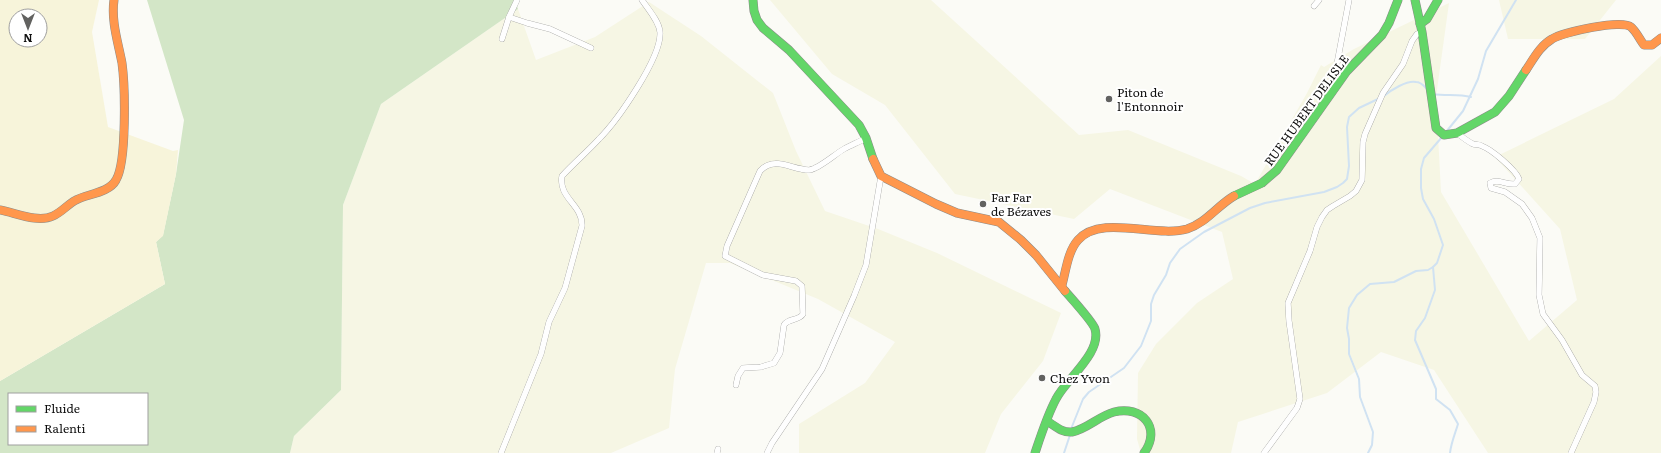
<svg xmlns="http://www.w3.org/2000/svg" width="1661" height="453" font-family="Literata,serif">
<style>
.farmland{fill:#f6f6e4}
.forest{fill:#d3e6c7;fill-rule:evenodd}
.sand{fill:#f7f4da;fill-rule:evenodd}
.lines{fill:none;stroke-linecap:round;stroke-linejoin:round}
.stream{stroke:#d0e2f2;stroke-width:2}
.street-casing{stroke:#959593;stroke-width:6}
.fast-casing{stroke:#8c8c8a;stroke-width:9}
.slow-casing{stroke:#8c8c8a;stroke-width:9}
.street{stroke:#fefefe;stroke-width:5.5}
.fast{stroke:#63d668;stroke-width:8}
.slow{stroke:#ff974d;stroke-width:8}
.poi-dot{fill:#626260;stroke:#fff;stroke-width:1.5}
.labels{text-anchor:middle;dominant-baseline:central;stroke-width:4;stroke-linejoin:round;paint-order:stroke}
.poi-label{font-size:12px;fill:#0f0f0f;stroke:#fff;text-anchor:start}
.street-label{font-size:12px;fill:#0f0f0f;stroke:#fff}
</style>
<rect width="100%" height="100%" fill="#fbfbf6"/>
<g class="farmland">
<path d="M770,0H931L1079,135L1128,130L1241,176L1255,184L1307,93L1321,65L1324,67L1354,49L1449,3L1436,97L1441,192L1529,341L1577,300L1560,229L1495,157L1614,99L1661,56V453H1488L1434,370L1381,352L1327,393L1238,422L1231,453H1141L1137,439L1138,373L1156,344L1197,303L1233,279L1222,232L1110,189L1074,219L955,194L885,105L832,74Z"/>
<path d="M1499,0H1616L1585,39H1508Z"/>
<path d="M649,2L701,36L773,93L796,151L825,211L878,229L937,253L1061,313L1043,361L1001,414L985,453H799V424L865,383L895,342L818,299L730,263H706L675,369L669,428L611,453H290L294,436L341,390L343,205L381,104L518,9L536,60L595,37Z"/>
</g>
<path class="forest" d="M147,0H515L518,9L381,104L343,205L341,390L294,436L290,453H0V381L165,284L156,242L163,235L176,174L184,120ZM9,394H147V444H9Z"/>
<path class="sand" d="M0,0H99L92,32L108,127L173,151L178,150L176,174L163,236L156,242L165,284L0,381ZM16,16H40V40H16Z"/>
<g class="lines">
<g class="stream">
<path d="M1433,94C1446,96 1458,94 1471,97"/>
<path d="M1384,96C1391,90 1407,80 1416,82C1421,82 1424,86 1427,89"/>
<path d="M1446,132L1463,111L1478,79L1486,51L1516,0"/>
<path d="M1433,267L1435,290L1425,318L1416,331L1415,340L1436,389V399L1450,410L1458,424C1455,434 1451,443 1450,453"/>
<path d="M1071,429L1083,399L1089,392L1124,368L1141,346L1151,321V304L1154,295L1166,275L1170,263L1180,249L1204,232L1250,208L1265,203L1324,192L1337,187L1343,183L1347,179L1349,166L1347,127L1349,117L1359,108L1378,99"/>
<path d="M1064,453L1070,435"/>
<path d="M1368,453L1372,445L1373,432L1360,397L1359,379L1349,354V339L1347,328L1349,308L1357,295L1370,284L1394,282L1416,271L1428,270L1433,267L1437,263L1443,245L1434,219L1423,199L1421,188V169L1424,158L1442,137"/>
</g>
<g class="street-casing">
<g id="street">
<path d="M1314,6L1319,0"/>
<path d="M509,17L527,23L550,29L591,48"/>
<path d="M502,39L509,17L517,0"/>
<path d="M1332,90L1349,0"/>
<path d="M1457,133C1462,137 1467,141 1473,144C1475,145 1479,144 1482,146C1491,149 1516,170 1519,179L1515,184C1505,185 1499,178 1490,183L1491,188L1505,192L1522,204L1532,218L1540,238L1539,295L1543,314L1562,340L1582,375L1595,386L1596,392L1594,402L1571,453"/>
<path d="M736,385L738,376L743,368L761,367L774,363L780,353L784,325C788,318 799,321 803,314L802,286L796,281L763,275L725,256L727,246L760,171C774,155 792,170 809,170C819,169 835,154 844,149C851,145 859,142 866,138"/>
<path d="M501,453L541,354L549,322L565,288L582,226C583,205 558,198 562,176C574,163 587,152 599,139C617,121 662,57 660,32C659,21 648,9 642,0"/>
<path d="M717,453L718,449"/>
<path d="M767,453L772,443L822,369L854,296L866,265L881,176"/>
<path d="M1264,453L1297,408L1300,399L1289,321L1288,303L1310,251L1317,227L1322,217L1327,210L1333,206L1350,196L1356,191L1362,180L1363,142L1365,134L1383,93L1403,64L1412,41L1417,34L1422,32"/>
</g>
</g>
<g class="fast-casing">
<g id="fast">
<path d="M753,0L754,11L757,20L763,28L789,50L859,125L866,138L873,159"/>
<path d="M1415,0L1422,32L1436,128L1444,135L1457,133L1495,112L1509,96L1526,70"/>
<path d="M1420,24L1427,19L1438,0"/>
<path d="M1234,196L1262,183L1277,170L1347,71L1382,35L1389,23L1398,0"/>
<path d="M1047,421C1055,426 1062,433 1072,432C1087,429 1099,416 1114,412C1142,405 1162,428 1144,453"/>
<path d="M1035,453C1041,435 1047,416 1056,399C1066,379 1102,353 1095,329C1093,322 1071,298 1065,291"/>
</g>
</g>
<g class="slow-casing">
<g id="slow">
<path d="M1526,70C1534,58 1540,46 1552,39C1563,32 1622,19 1631,27C1636,31 1640,40 1644,45H1652L1661,38"/>
<path d="M873,159L881,176L936,204L957,213L999,222L1021,240L1036,255L1065,291"/>
<path d="M0,210C16,213 38,223 53,216C62,212 68,204 76,200C87,194 109,193 116,180C127,162 125,85 122,63C118,42 111,21 114,0"/>
<path d="M1062,285C1066,270 1068,251 1078,240C1101,214 1155,238 1187,229C1206,223 1217,206 1234,196"/>
</g>
</g>
<use href="#street" class="street"/>
<use href="#fast" class="fast"/>
<use href="#slow" class="slow"/>
</g>
<g class="poi-dot">
<circle cx="1109" cy="99" r="4"/>
<circle cx="983" cy="204" r="4"/>
<circle cx="1042" cy="378" r="4"/>
</g>
<g class="labels">
<g class="poi-label">
<text x="1117" y="92">Piton de<tspan x="1117" dy="14">l'Entonnoir</tspan></text>
<text x="991" y="197">Far Far<tspan x="991" dy="14">de Bézaves</tspan></text>
<text x="1050" y="378">Chez Yvon</text>
</g>
<g class="street-label">
<text transform="translate(1306 110) rotate(-54)">RUE HUBERT DELISLE</text>
</g>
</g>
<rect x="8" y="393" width="140" height="52" fill="#ffffff" stroke="#9f9f9f"/>
<rect x="16" y="406" width="20" height="6" fill="#63d668" stroke="#9f9f9f"/>
<text x="44" y="413" font-size="12" fill="#0f0f0f">Fluide</text>
<rect x="16" y="426" width="20" height="6" fill="#ff974d" stroke="#9f9f9f"/>
<text x="44" y="433" font-size="12" fill="#0f0f0f">Ralenti</text>
<g transform="translate(28 28) rotate(180)"><circle r="19" fill="#ffffff" stroke="#9f9f9f"/>
<path d="M0-3L7 15L0 10L-7 15Z" fill="#626260"/>
<text y="-6" font-size="11" font-weight="bold" text-anchor="middle" fill="#0f0f0f">N</text>
</g>
</svg>
